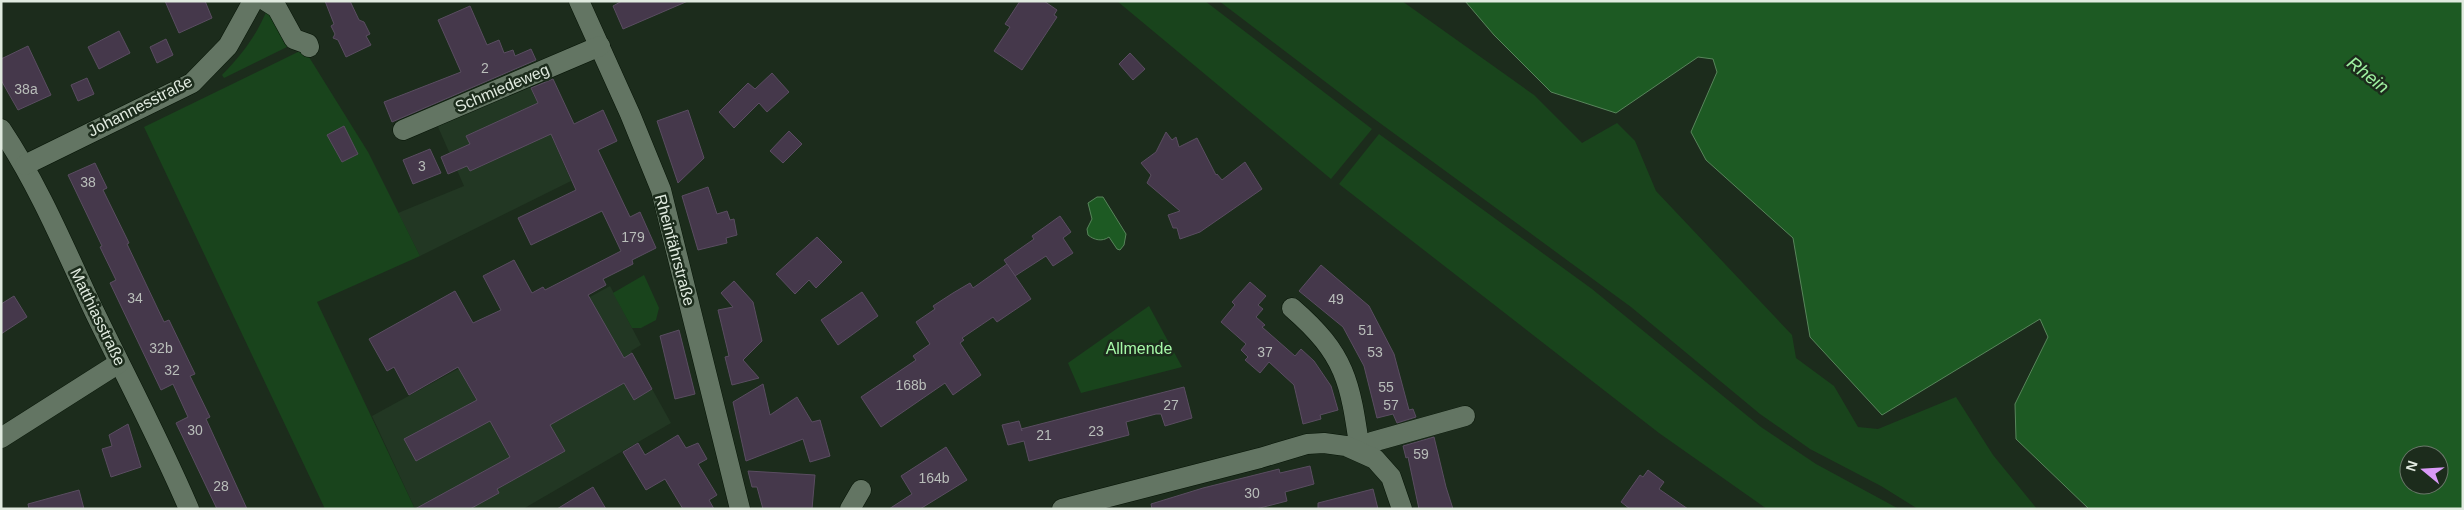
<svg xmlns="http://www.w3.org/2000/svg" width="2464" height="510" font-family="Helvetica,sans-serif">
<style>
.built{fill:#223723}
.green{fill:#19441c}
.water{fill:#1d5a23;stroke:#58855b;fill-rule:evenodd}
.building{fill:#45384b;stroke:#5a4d61}
.lines{fill:none;stroke-linecap:round;stroke-linejoin:round}
.minor-casing{stroke:#061406;stroke-width:21}
.minor{stroke:#637563;stroke-width:20}
.labels{text-anchor:middle;dominant-baseline:central;stroke-width:5;stroke-linejoin:round;paint-order:stroke}
.number-label{font-size:14px;fill:#b9beba}
.street-label{font-size:16px;fill:#e0eadf;stroke:#1c2c1c}
.park-label{font-size:16px;fill:#a6f9a8;stroke:#1c2c1c}
.water-label{font-size:18px;font-style:italic;fill:#9ff1a1;stroke:#1c2c1c}
</style>
<rect width="100%" height="100%" fill="#1c2c1c"/>
<g class="built">
<path d="M527,79L571,181L420,256L398,213L464,186L435,120Z"/>
<path d="M610,286L641,345L631,351L671,423L523,509H415L372,416Z"/>
</g>
<g class="green">
<path d="M1117,1H1205L1372,129L1331,179Z"/>
<path d="M1219,1H1402L1534,95L1582,143L1617,123L1635,141L1656,191L1792,335L1796,358L1834,386L1858,427L1878,429L1956,397L1993,455L2037,509H1918L1881,486L1810,449L1760,414L1631,307L1373,118Z"/>
<path d="M267,10L289,46L224,78L222,75C242,55 256,36 267,10Z"/>
<path d="M304,49L368,152L420,256L317,302L415,509H325L144,127Z"/>
<path d="M1379,134L1592,289L1761,427L1816,464L1899,509H1767L1659,433L1339,184Z"/>
<path d="M644,275L659,308L656,320L641,328H632L613,293Z"/>
<path d="M1149,306L1182,367L1081,393L1068,363Z"/>
</g>
<g class="water">
<path d="M1465,1H2463V509H2089L2016,439L2015,404L2048,337L2040,319L1882,415L1810,337L1793,238L1706,160L1691,132L1717,72L1713,59L1698,57L1616,113L1551,92L1494,35ZM2409,455H2439V485H2409Z"/>
<path d="M1097,197H1103L1126,234L1124,245L1120,250L1117,249L1109,237C1102,242 1094,240 1088,235L1087,229L1092,219L1088,203Z"/>
</g>
<g class="building">
<path d="M165,1H205L212,18L179,33Z"/>
<path d="M325,1H350L359,20L364,22L370,34L366,36L371,45L346,57L338,40L333,38L335,34L331,26L334,24Z"/>
<path d="M622,1H688L623,29L613,6Z"/>
<path d="M1020,1H1044L1057,10L1054,15L1057,17L1022,70L994,51L1010,27L1005,24Z"/>
<path d="M470,6L487,45L499,40L504,53L513,50L515,56L531,49L536,60L392,122L384,102L461,72L438,20Z"/>
<path d="M119,31L130,53L99,69L88,47Z"/>
<path d="M166,39L173,55L157,63L150,47Z"/>
<path d="M28,46L51,95L18,110L1,80V59Z"/>
<path d="M1130,53L1145,69L1133,80L1119,64Z"/>
<path d="M772,73L789,92L767,112L759,103L734,128L719,112L748,83L755,89Z"/>
<path d="M87,78L94,94L78,101L71,85Z"/>
<path d="M553,79L574,124L603,110L617,141L598,150L630,217L640,212L656,248L632,260L633,264L603,279L606,285L588,295L624,358L632,353L652,389L634,400L624,383L550,425L565,451L497,489L499,493L470,509H415L510,457L490,421L416,461L404,439L477,400L458,367L409,395L394,367L387,371L369,339L455,291L473,323L501,310L483,276L514,260L532,293L543,287L545,290L621,251L602,211L531,245L518,218L576,190L551,134L470,171L467,166L448,174L441,157L470,144L466,136L538,103L531,88Z"/>
<path d="M688,110L704,158L678,183L657,121Z"/>
<path d="M344,126L358,154L342,162L327,135Z"/>
<path d="M789,131L802,144L783,163L770,151Z"/>
<path d="M1166,132L1172,140L1176,137L1179,147L1197,138L1216,175L1217,174L1222,180L1245,162L1262,189L1200,232L1180,239L1177,228H1173L1168,215L1180,211L1147,183L1151,175L1141,163L1156,152Z"/>
<path d="M430,149L441,173L413,184L403,160Z"/>
<path d="M95,163L107,188L103,190L129,243L127,244L164,322L169,320L195,374L190,376L210,417L206,419L247,509H217L176,423L188,417L173,384L161,390L110,283L116,280L100,247L102,246L68,175Z"/>
<path d="M708,187L717,214L727,211L730,220L734,219L737,235L726,238L727,243L698,250L682,196Z"/>
<path d="M1060,216L1071,232L1063,238L1073,253L1053,266L1046,256L1015,276L1004,260L1034,239L1032,236Z"/>
<path d="M817,237L842,262L816,288L809,280L795,294L776,274Z"/>
<path d="M1007,264L1031,299L997,322L993,317L962,338L964,340L960,343L981,375L953,395L945,383L881,427L861,397L916,360L913,356L930,344L916,322L935,309L933,306L953,293L970,283L973,288Z"/>
<path d="M1321,265L1369,306L1394,354L1409,410L1413,409L1416,417L1397,423L1393,414L1377,418L1364,366L1343,327L1299,291Z"/>
<path d="M734,281L753,302L762,341L743,360L759,378L732,385L725,357L729,356L718,310L733,307L721,293Z"/>
<path d="M1250,282L1266,296L1258,305L1263,309L1256,317L1265,325L1262,327L1295,356L1301,349L1314,361L1331,386L1338,410L1320,415L1321,419L1303,424L1294,385L1269,362L1260,373L1245,360L1248,357L1241,350L1246,344L1221,322L1235,305L1232,302Z"/>
<path d="M862,292L878,316L838,345L821,320Z"/>
<path d="M14,296L27,317L1,334V304Z"/>
<path d="M679,330L695,394L675,399L660,336Z"/>
<path d="M763,384L770,415L797,397L812,422L820,420L830,456L810,462L803,439L746,461L733,402Z"/>
<path d="M1184,387L1192,418L1165,426L1161,414H1156L1126,422L1129,435L1029,461L1024,441L1008,445L1002,425L1019,421L1022,431L1021,429Z"/>
<path d="M128,424L141,467L111,477L102,449L112,446L109,435Z"/>
<path d="M678,435L686,448L698,443L707,459L698,464L717,495L709,500L714,509H683L665,479L646,490L623,452L638,443L645,455Z"/>
<path d="M1434,437L1446,487L1453,509H1419L1408,457L1406,458L1403,446Z"/>
<path d="M946,447L967,480L920,509H889L912,494L901,476Z"/>
<path d="M1310,466L1314,484L1285,492L1287,501L1256,509H1152L1151,504L1203,488L1279,469L1280,473Z"/>
<path d="M1648,470L1664,482L1659,489L1688,509H1630L1621,502L1640,475L1643,477Z"/>
<path d="M748,471L815,475L812,509H763L757,487H752Z"/>
<path d="M593,487L606,509H557L578,496Z"/>
<path d="M1373,489L1378,509H1318V503Z"/>
<path d="M79,490L84,509H29L28,504Z"/>
</g>
<g class="lines">
<g class="minor-casing">
<g id="minor">
<path d="M266,1L277,8L294,39L308,44L309,47"/>
<path d="M579,1L630,114L661,190L740,509"/>
<path d="M1,129C39,186 65,249 94,311C126,377 160,441 189,509"/>
<path d="M403,130L600,46"/>
<path d="M25,165L192,83L228,46L253,1"/>
<path d="M1292,308C1346,355 1350,381 1360,451L1372,442L1465,416"/>
<path d="M1,438L119,363"/>
<path d="M850,509L861,490"/>
<path d="M1062,509L1260,458L1307,444L1324,443L1346,446L1375,459L1391,477L1402,509"/>
</g>
</g>
<use href="#minor" class="minor"/>
</g>
<g class="labels">
<g class="number-label">
<text x="485" y="68">2</text>
<text x="26" y="89">38a</text>
<text x="422" y="166">3</text>
<text x="88" y="182">38</text>
<text x="633" y="237">179</text>
<text x="135" y="298">34</text>
<text x="1336" y="299">49</text>
<text x="1366" y="330">51</text>
<text x="161" y="348">32b</text>
<text x="1265" y="352">37</text>
<text x="1375" y="352">53</text>
<text x="172" y="370">32</text>
<text x="911" y="385">168b</text>
<text x="1386" y="387">55</text>
<text x="1171" y="405">27</text>
<text x="1391" y="405">57</text>
<text x="195" y="430">30</text>
<text x="1096" y="431">23</text>
<text x="1044" y="435">21</text>
<text x="1421" y="454">59</text>
<text x="934" y="478">164b</text>
<text x="221" y="486">28</text>
<text x="1252" y="493">30</text>
</g>
<g class="street-label">
<text transform="translate(502 88) rotate(-23)">Schmiedeweg</text>
<text transform="translate(140 106) rotate(-27)">Johannesstraße</text>
<text transform="translate(675 250) rotate(75)">Rheinfährstraße</text>
<text transform="translate(98 317) rotate(64)">Matthiasstraße</text>
</g>
<g class="park-label">
<text x="1139" y="348">Allmende</text>
</g>
<g class="water-label">
<text transform="translate(2368 75) rotate(38)">Rhein</text>
</g>
</g>
<rect width="2464" height="510" fill="none" stroke="#e0eadf" stroke-width="5"/>
<g transform="translate(2424 470) rotate(288)"><circle r="24" fill="#1c2c1c" stroke="#6a786a"/>
<path d="M0-4L9 19L0 12L-9 19Z" fill="#d99af7"/>
<text y="-8" font-size="14" font-weight="bold" text-anchor="middle" fill="#e0eadf">N</text>
</g>
</svg>
